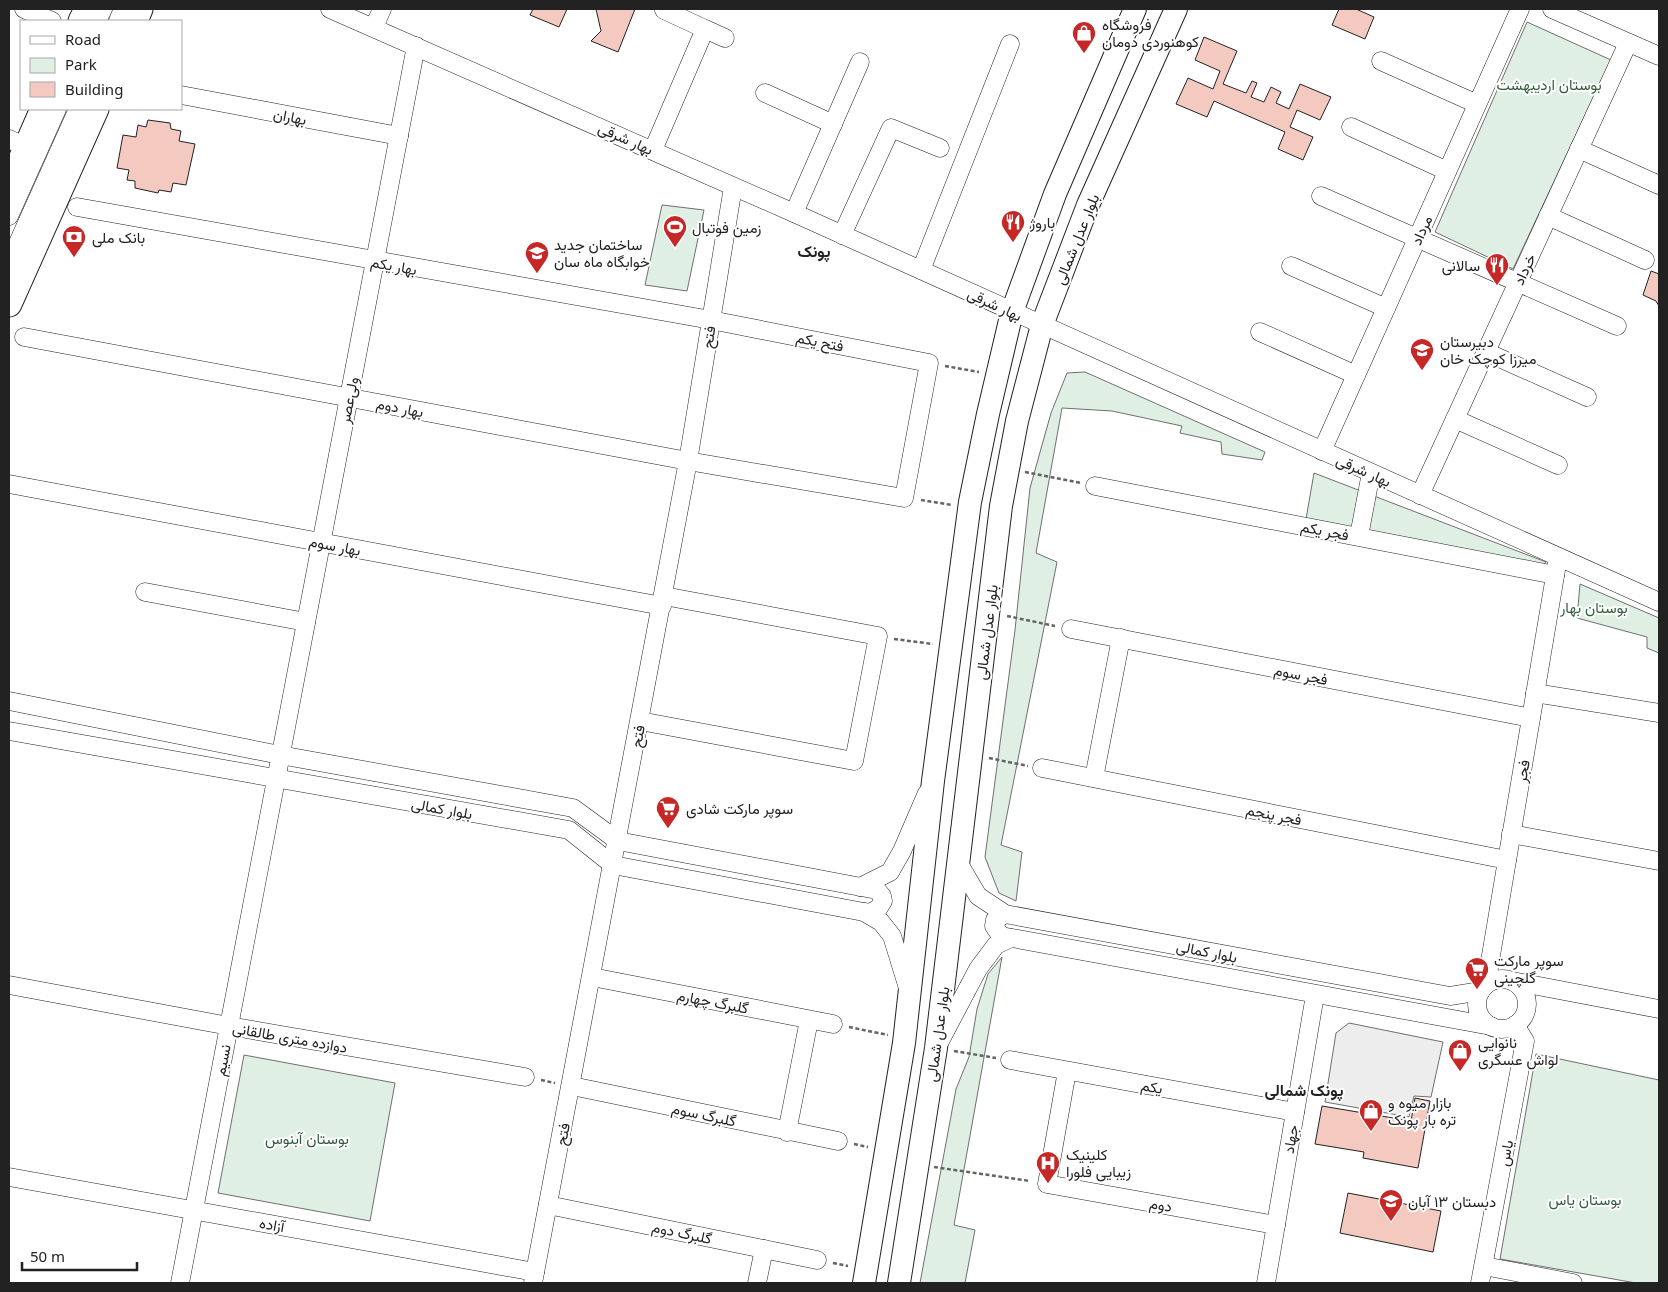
<svg xmlns="http://www.w3.org/2000/svg" width="1668" height="1292" font-family="'Noto Sans',Vazirmatn,sans-serif">
<style>
.green{fill:#e0efe3;stroke:#6f6f6f}
.parking{fill:#ededed;stroke:#6f6f6f}
.building{fill:#f3c9c0;stroke:#222}
.lines{fill:none;stroke-linecap:round;stroke-linejoin:round}
.minor-casing{stroke:#222;stroke-width:19}
.major-casing{stroke:#222;stroke-width:24}
.highway-casing{stroke:#222;stroke-width:27}
.path{stroke:#646464;stroke-width:2.5;stroke-dasharray:4 2.5;stroke-linecap:butt}
.minor{stroke:#fff;stroke-width:18}
.major{stroke:#fff;stroke-width:22}
.highway{stroke:#fff;stroke-width:25}
.labels{text-anchor:middle;dominant-baseline:central;stroke-width:4;stroke-linejoin:round;paint-order:stroke}
.poi-label{font-size:15px;fill:#222;stroke:#fff;text-anchor:start}
.park-label{font-size:15px;fill:#2f5e38;stroke:#fff}
.street-label{font-size:15px;fill:#222;stroke:#fff}
.neighbourhood-label{font-size:16px;font-weight:bold;fill:#222;stroke:#fff}
</style>
<rect width="100%" height="100%" fill="#fff"/>
<g class="green">
<path d="M1527,22L1611,60L1513,269L1435,232Z"/>
<path d="M662,205L704,210L687,291L645,285Z"/>
<path d="M1085,372L1265,452L1262,460L1222,454L1221,442L1180,433L1182,426L1112,411L1062,408L1036,553L1057,562L1001,845L1022,852L1016,901L999,893L985,857L1015,630L1030,488L1051,413L1067,373Z"/>
<path d="M1314,473L1546,562L1542,567L1306,519Z"/>
<path d="M1580,584L1659,618V653L1647,648V637L1577,618Z"/>
<path d="M1002,957L954,1225L975,1230L965,1283H920L956,1089L969,1057L977,1009L988,974Z"/>
<path d="M1536,1054L1659,1080V1283H1636L1500,1259Z"/>
<path d="M244,1055L395,1083L370,1221L218,1193Z"/>
</g>
<path class="parking" d="M1349,1023L1443,1042L1431,1097L1414,1096L1409,1117L1325,1102L1336,1033Z"/>
<g class="building">
<path d="M533,9H567L559,27L530,15Z"/>
<path d="M596,9H635L618,52L591,41L601,31Z"/>
<path d="M1356,9L1374,17L1365,39L1332,25L1339,9Z"/>
<path d="M1204,37L1237,51L1223,84L1246,93L1252,81L1257,83L1251,97L1264,102L1271,87L1281,92L1276,103L1289,109L1300,84L1331,97L1320,120L1297,110L1290,127L1313,137L1303,160L1278,149L1285,132L1214,101L1207,117L1176,104L1188,78L1213,89L1220,71L1195,60Z"/>
<path d="M148,120L170,123L171,129L181,131L179,141L195,144L186,185L173,183L171,192L159,190L158,193L135,188V181L127,180L129,170L117,168L123,135L136,137L138,125L146,127Z"/>
<path d="M1651,271L1659,274V306L1656,301L1643,295Z"/>
<path d="M1415,1098L1430,1101L1418,1168L1363,1158L1364,1152L1315,1144L1322,1106L1411,1121Z"/>
<path d="M1348,1193L1441,1211L1433,1252L1340,1233Z"/>
</g>
<g class="lines">
<g class="minor-casing">
<g id="minor">
<path d="M24,9L52,21"/>
<path d="M330,9L794,213L1659,602"/>
<path d="M1552,9L1659,56"/>
<path d="M97,21L103,9"/>
<path d="M118,21L123,9"/>
<path d="M374,27L382,9"/>
<path d="M705,29L725,38"/>
<path d="M1381,61L1477,104"/>
<path d="M765,93L833,124"/>
<path d="M181,95L399,136"/>
<path d="M1351,127L1447,171"/>
<path d="M9,139L26,147"/>
<path d="M1579,149L1659,185"/>
<path d="M653,150L705,29L664,10"/>
<path d="M1321,196L1617,326"/>
<path d="M794,213L860,62"/>
<path d="M9,216L57,109"/>
<path d="M1548,216L1645,260"/>
<path d="M842,235L891,128L940,148"/>
<path d="M9,263L78,109"/>
<path d="M1291,266L1386,308"/>
<path d="M921,270L1010,44"/>
<path d="M1260,332L1356,375"/>
<path d="M24,337L688,461L904,498L929,363L711,320L77,207"/>
<path d="M1486,352L1587,397"/>
<path d="M1455,419L1558,465"/>
<path d="M1322,451L1520,9"/>
<path d="M9,484L662,606"/>
<path d="M1095,486L1555,575"/>
<path d="M1420,495L1628,43"/>
<path d="M1359,536L1371,473"/>
<path d="M145,592L306,622"/>
<path d="M1071,629L1531,718"/>
<path d="M1535,693L1659,713"/>
<path d="M9,701L280,755L573,808L618,841L877,890L882,896L883,901L878,909L869,913L613,865L569,830L9,731"/>
<path d="M640,721L854,761L878,636L664,596"/>
<path d="M1042,768L1507,860"/>
<path d="M1094,778L1121,638"/>
<path d="M1511,834L1659,861"/>
<path d="M958,862L978,896L1005,914L1450,996L1481,991"/>
<path d="M860,887L890,872L902,851L927,793"/>
<path d="M864,912L881,922L892,936L908,988"/>
<path d="M1005,914L995,920L994,926L1001,936L1491,1026"/>
<path d="M592,977L833,1024"/>
<circle cx="1502" cy="1004" r="25"/>
<path d="M1512,981L1659,1009"/>
<path d="M9,985L229,1026L525,1077"/>
<path d="M1486,985L1557,564"/>
<path d="M940,1041L978,969L996,945L1011,938"/>
<path d="M1010,1060L1295,1112"/>
<path d="M1067,1071L1047,1184L1276,1225"/>
<path d="M572,1086L838,1141"/>
<path d="M787,1132L809,1020"/>
<path d="M9,1177L535,1272"/>
<path d="M548,1205L817,1260"/>
<path d="M1484,1266L1573,1283"/>
<path d="M180,1283L416,46"/>
<path d="M533,1283L688,461L733,187"/>
<path d="M757,1283L764,1249"/>
<path d="M1266,1283L1315,995"/>
<path d="M1480,1283L1525,1041L1515,1025"/>
</g>
</g>
<g class="major-casing">
<g id="major">
<path d="M864,1283L904,1043L933,781L970,502L988,414L1012,312L1055,194L1135,9"/>
<path d="M899,1283L936,1048L1001,506L1017,421L1042,325L1088,205L1176,9"/>
</g>
</g>
<g class="highway-casing">
<g id="highway">
<path d="M81,21L87,9"/>
<path d="M135,21L140,9"/>
<path d="M9,187L43,109"/>
<path d="M9,304L96,109"/>
</g>
</g>
<g class="path">
<path d="M945,366L979,372"/>
<path d="M1025,472L1081,483"/>
<path d="M921,500L952,505"/>
<path d="M1007,616L1055,626"/>
<path d="M894,639L933,644"/>
<path d="M989,758L1028,766"/>
<path d="M849,1027L888,1035"/>
<path d="M954,1051L996,1058"/>
<path d="M541,1080L555,1083"/>
<path d="M854,1144L868,1147"/>
<path d="M934,1167L1030,1181"/>
<path d="M833,1263L848,1266"/>
</g>
<use href="#minor" class="minor"/>
<use href="#major" class="major"/>
<use href="#highway" class="highway"/>
</g>
<defs>
<g id="shop-pin" transform="scale(1.25)"><path d="M0 17L-7.5 6A9.5 9.5 0 1 1 7.5 6Z" fill="#c62828" stroke="#fff"/><path d="M-5-2.5h2.3a2.7 3.5 0 0 1 5.4 0H5L5.5 6h-11ZM-1.5-2.5h3a1.5 2.3 0 0 0-3 0Z" fill="#fff"/></g>
<g id="restaurant-pin" transform="scale(1.25)"><path d="M0 17L-7.5 6A9.5 9.5 0 1 1 7.5 6Z" fill="#c62828" stroke="#fff"/><path d="M-5-6h1v4h1v-4h1v4h1v-4h1v5L-1.5 .5V6h-2V.5L-5-1ZM5-6V6H3V1.5H1.5Q1.5-4 5-6Z" fill="#fff"/></g>
<g id="stadium-pin" transform="scale(1.25)"><path d="M0 17L-7.5 6A9.5 9.5 0 1 1 7.5 6Z" fill="#c62828" stroke="#fff"/><path d="M0-5a6.5 5 0 1 0 0 10a6.5 5 0 1 0 0-10ZM-3.5-1.8h7v3.6h-7Z" fill="#fff"/></g>
<g id="bank-pin" transform="scale(1.25)"><path d="M0 17L-7.5 6A9.5 9.5 0 1 1 7.5 6Z" fill="#c62828" stroke="#fff"/><path d="M-6-4H6V4H-6ZM0-2.3a2.3 2.3 0 1 0 0 4.6a2.3 2.3 0 1 0 0-4.6Z" fill="#fff"/></g>
<g id="university-pin" transform="scale(1.25)"><path d="M0 17L-7.5 6A9.5 9.5 0 1 1 7.5 6Z" fill="#c62828" stroke="#fff"/><path d="M0-5L7-2L0 1L-7-2ZM-4 1L0 2.5L4 1V4Q0 6-4 4Z" fill="#fff"/></g>
<g id="school-pin" transform="scale(1.25)"><path d="M0 17L-7.5 6A9.5 9.5 0 1 1 7.5 6Z" fill="#c62828" stroke="#fff"/><path d="M0-5L7-2L0 1L-7-2ZM-4 1L0 2.5L4 1V4Q0 6-4 4Z" fill="#fff"/></g>
<g id="supermarket-pin" transform="scale(1.25)"><path d="M0 17L-7.5 6A9.5 9.5 0 1 1 7.5 6Z" fill="#c62828" stroke="#fff"/><path d="M-6-5.5h2.5l.6 2H6L4.5 2H-2.5L-4.4-4H-6ZM-1.5 3.2a1.3 1.3 0 1 0 .1 0ZM3 3.2a1.3 1.3 0 1 0 .1 0Z" fill="#fff"/></g>
<g id="hospital-pin" transform="scale(1.25)"><path d="M0 17L-7.5 6A9.5 9.5 0 1 1 7.5 6Z" fill="#c62828" stroke="#fff"/><path d="M-5-5h3v3.5h4V-5h3V5h-3V1.5h-4V5h-3Z" fill="#fff"/></g>
</defs>
<g fill-rule="evenodd">
<use href="#shop-pin" x="1084" y="33"/>
<use href="#restaurant-pin" x="1013" y="222"/>
<use href="#stadium-pin" x="675" y="227"/>
<use href="#bank-pin" x="74" y="237"/>
<use href="#university-pin" x="537" y="253"/>
<use href="#restaurant-pin" x="1497" y="265"/>
<use href="#school-pin" x="1422" y="350"/>
<use href="#supermarket-pin" x="668" y="808"/>
<use href="#supermarket-pin" x="1477" y="969"/>
<use href="#shop-pin" x="1460" y="1051"/>
<use href="#shop-pin" x="1371" y="1111"/>
<use href="#hospital-pin" x="1048" y="1163"/>
<use href="#school-pin" x="1391" y="1201"/>
</g>
<g class="labels">
<g class="poi-label">
<text x="1102" y="24">فروشگاه<tspan x="1102" dy="17">کوهنوردی دومان</tspan></text>
<text x="1030" y="222">باروژ</text>
<text x="692" y="227">زمین فوتبال</text>
<text x="92" y="237">بانک ملی</text>
<text x="554" y="244">ساختمان جدید<tspan x="554" dy="17">خوابگاه ماه سان</tspan></text>
<text x="1480" y="265" text-anchor="end">سالانی</text>
<text x="1440" y="341">دبیرستان<tspan x="1440" dy="17">میرزا کوچک خان</tspan></text>
<text x="686" y="808">سوپر مارکت شادی</text>
<text x="1494" y="960">سوپر مارکت<tspan x="1494" dy="17">گلچینی</tspan></text>
<text x="1478" y="1042">نانوایی<tspan x="1478" dy="17">لواش عسگری</tspan></text>
<text x="1388" y="1102">بازار ميوه و<tspan x="1388" dy="17">تره بار پونک</tspan></text>
<text x="1066" y="1154">کلینیک<tspan x="1066" dy="17">زیبایی فلورا</tspan></text>
<text x="1408" y="1201">دبستان ۱۳ آبان</text>
</g>
<g class="park-label">
<text x="1549" y="84">بوستان اردیبهشت</text>
<text x="1594" y="607">بوستان بهار</text>
<text x="307" y="1138">بوستان آبنوس</text>
<text x="1585" y="1199">بوستان یاس</text>
</g>
<g class="street-label">
<text transform="translate(290 116) rotate(11)">بهاران</text>
<text transform="translate(626 138) rotate(24)">بهار شرقی</text>
<text transform="translate(1421 230) rotate(-66)">مرداد</text>
<text transform="translate(1076 239) rotate(-68)">بلوار عدل شمالی</text>
<text transform="translate(394 265) rotate(10)">بهار یکم</text>
<text transform="translate(1524 269) rotate(-65)">خرداد</text>
<text transform="translate(995 304) rotate(25)">بهار شرقی</text>
<text transform="translate(708 337) rotate(-81)">فتح</text>
<text transform="translate(820 341) rotate(11)">فتح یکم</text>
<text transform="translate(348 400) rotate(-79)">ولی‌عصر</text>
<text transform="translate(400 407) rotate(11)">بهار دوم</text>
<text transform="translate(1364 470) rotate(24)">بهار شرقی</text>
<text transform="translate(1325 530) rotate(11)">فجر یکم</text>
<text transform="translate(335 545) rotate(11)">بهار سوم</text>
<text transform="translate(986 632) rotate(-83)">بلوار عدل شمالی</text>
<text transform="translate(1301 674) rotate(11)">فجر سوم</text>
<text transform="translate(637 736) rotate(-80)">فتح</text>
<text transform="translate(1522 771) rotate(-81)">فجر</text>
<text transform="translate(442 808) rotate(10)">بلوار کمالی</text>
<text transform="translate(1274 814) rotate(11)">فجر پنجم</text>
<text transform="translate(1207 951) rotate(11)">بلوار کمالی</text>
<text transform="translate(713 1001) rotate(11)">گلبرگ چهارم</text>
<text transform="translate(937 1034) rotate(-82)">بلوار عدل شمالی</text>
<text transform="translate(290 1037) rotate(10)">دوازده متری طالقانی</text>
<text transform="translate(222 1060) rotate(-79)">نسیم</text>
<text transform="translate(1152 1086) rotate(10)">یکم</text>
<text transform="translate(704 1114) rotate(12)">گلبرگ سوم</text>
<text transform="translate(562 1134) rotate(-79)">فتح</text>
<text transform="translate(1290 1139) rotate(-80)">جهاد</text>
<text transform="translate(1505 1153) rotate(-80)">یاس</text>
<text transform="translate(1161 1204) rotate(10)">دوم</text>
<text transform="translate(272 1224) rotate(10)">آزاده</text>
<text transform="translate(682 1232) rotate(12)">گلبرگ دوم</text>
</g>
<g class="neighbourhood-label">
<text x="814" y="251">پونک</text>
<text x="1304" y="1090">پونک شمالی</text>
</g>
</g>
<rect width="1668" height="1292" fill="none" stroke="#222222" stroke-width="20"/>
<rect x="20" y="20" width="162" height="90" fill="#ffffff" stroke="#a7a7a7"/>
<rect x="30" y="36" width="25" height="8" fill="#ffffff" stroke="#a7a7a7"/>
<text x="65" y="45" font-size="15" fill="#222222">Road</text>
<rect x="30" y="58" width="25" height="15" fill="#e0efe3" stroke="#a7a7a7"/>
<text x="65" y="70" font-size="15" fill="#222222">Park</text>
<rect x="30" y="82" width="25" height="15" fill="#f3c9c0" stroke="#a7a7a7"/>
<text x="65" y="95" font-size="15" fill="#222222">Building</text>
<path d="M22 1262v8h115v-8" fill="none" stroke="#222222" stroke-width="2.5"/>
<text x="30" y="1262" font-size="15" fill="#222222" stroke="#ffffff" stroke-width="4" paint-order="stroke">50 m</text>
</svg>
